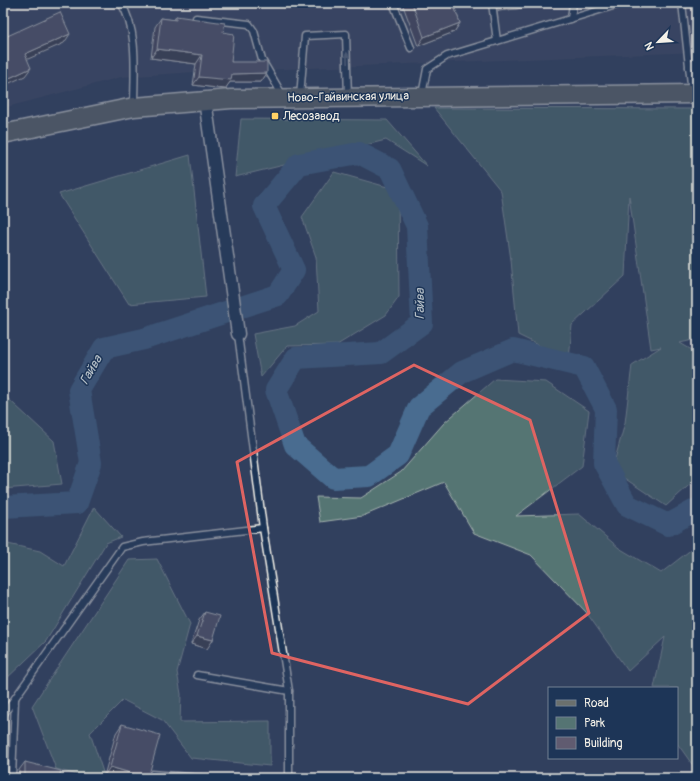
<svg xmlns="http://www.w3.org/2000/svg" width="700" height="781" font-family="Pangolin,sans-serif">
<style>
.built{fill:#434b66}
.green{fill:#557473;stroke:#a4b2ae}
.lines{fill:none;stroke-linecap:round;stroke-linejoin:round}
.river{stroke:#496c90;stroke-width:22}
.lane-casing{stroke:#f4f1e8;stroke-width:9}
.street-casing{stroke:#f4f1e8;stroke-width:15}
.primary-casing{stroke:#f4f1e8;stroke-width:21}
.lane{stroke:#1d3557;stroke-width:6}
.street{stroke:#1d3557;stroke-width:12}
.primary{stroke:#6b706d;stroke-width:18}
.wall{fill:#534e60;stroke:#f4f1e8}
.shaded-wall{fill:#43404e;stroke:#f4f1e8}
.building{fill:#605b70;stroke:#f4f1e8}
.oneway{fill:#68778a}
.marked{fill:none;stroke:#df6462;stroke-width:3;stroke-linejoin:round}
.poi-dot{fill:#ffd166;stroke:#1d3557;stroke-width:1.5}
.labels{text-anchor:middle;dominant-baseline:central;stroke-width:3;stroke-linejoin:round;paint-order:stroke}
.street-label{font-size:12px;fill:#f4f1e8;stroke:#1d3557}
.poi-label{font-size:12px;fill:#f4f1e8;stroke:#1d3557;text-anchor:start}
.water-label{font-size:13px;font-style:italic;fill:#b8c2c9;stroke:#1d3557}
</style>
<rect width="100%" height="100%" fill="#31405e"/>
<filter id="ink" filterUnits="userSpaceOnUse"><feTurbulence type="fractalNoise" baseFrequency=".025" numOctaves="2"/><feDisplacementMap in="SourceGraphic" scale="8" xChannelSelector="R" yChannelSelector="G"/><feConvolveMatrix kernelMatrix="1 2 1 2 8 2 1 2 1" color-interpolation-filters="sRGB"/></filter>
<g filter="url(#ink)">
<path class="built" d="M3,3H697V52L261,70H225L121,77L3,108Z"/>
<g class="green">
<path d="M434,108L697,109V339L680,343L697,353V478L666,506L612,470L625,423L632,365L661,347L651,349L629,196L625,276L572,325L569,360L518,335L511,260L501,191Z"/>
<path d="M241,119L387,120L427,166L386,140L235,177Z"/>
<path d="M190,155L206,297L129,304L59,194Z"/>
<path d="M334,172L398,190L399,297L386,315L337,345L287,346L261,377L253,334L295,326L319,311L316,257L302,217Z"/>
<path d="M495,379L546,382L589,411L582,466L516,516L579,514L619,548L661,573L697,545V778L694,767L677,743V688H654L665,637L628,671L586,612L531,555L474,533L444,482L363,516L320,522L316,497L361,498L401,472L444,423Z"/>
<path d="M3,394L54,441L62,484L3,489Z"/>
<path d="M94,507L121,537L106,543L46,641L3,682V543L40,551L64,566Z"/>
<path d="M157,559L190,624L177,672L181,694L180,722L270,721V766L191,758L162,720L123,700L90,733L105,778H88L56,769L32,706L129,560Z"/>
</g>
<g class="lines">
<path class="river" d="M3,507L77,503L91,463L79,390L104,348L144,339L278,295L294,270L264,206L299,164L359,153L390,169L417,226L422,323L381,353L296,358L276,390L295,445L333,478L369,476L398,455L419,407L462,372L513,350L584,367L606,409L604,463L627,505L668,525L697,509"/>
<g class="lane-casing">
<g id="lane">
<path d="M121,3C139,32 134,73 134,106"/>
<path d="M393,3L411,48"/>
<path d="M492,3L497,41"/>
<path d="M682,3L692,93"/>
<path d="M196,18L249,24L254,31L262,60L283,96"/>
<path d="M571,19L573,3"/>
<path d="M689,67L697,61"/>
<path d="M422,95L427,69L447,56L623,3"/>
<path d="M300,97L305,36L346,34L348,97"/>
<path d="M238,334L263,528L289,691V778"/>
<path d="M197,675L289,691"/>
<path d="M3,715L122,547L143,542L263,528"/>
<path d="M152,774L201,778"/>
<path d="M12,778L15,699"/>
</g>
</g>
<g class="street-casing">
<path id="street" d="M205,100L238,334"/>
</g>
<g class="primary-casing">
<path id="primary" d="M3,134L134,107L231,99L697,94"/>
</g>
<use href="#lane" class="lane"/>
<use href="#street" class="street"/>
<use href="#primary" class="primary"/>
</g>
<g class="wall">
<path d="M402,3H453L460,23L454,32L418,46Z"/>
<path d="M498,3H535L532,7L498,11Z"/>
<path d="M176,16L223,32L231,62L267,73L261,82H230L225,89L193,85L196,64L151,58L155,27L161,18L174,20Z"/>
<path d="M205,612L207,649L191,644L199,620Z"/>
<path d="M122,724L148,778H111L104,776L116,733Z"/>
<path d="M25,762L59,778H19V770Z"/>
</g>
<g class="shaded-wall">
<path d="M504,3H535L532,7L498,11Z"/>
<path d="M460,23L454,32L418,46L424,37Z"/>
<path d="M70,34L64,43L19,63L25,54Z"/>
<path d="M157,49L202,55L196,64L151,58Z"/>
<path d="M31,68L25,76L3,86V81Z"/>
<path d="M267,73L261,82H230L225,89L193,85L199,77L232,74Z"/>
<path d="M197,636L213,640L207,649L191,644Z"/>
<path d="M110,767L148,778H111L104,776Z"/>
</g>
<g class="building">
<path d="M412,3H453L460,23L424,37Z"/>
<path d="M60,12L70,34L25,54L31,68L3,81V38Z"/>
<path d="M176,16L225,23L223,32L234,34L231,62H267V73L232,74L231,80L199,77L202,55L157,49L161,18L176,20Z"/>
<path d="M205,612L220,616L213,640L197,636Z"/>
<path d="M122,724L160,735L148,778L110,767Z"/>
<path d="M25,762L61,771L59,778H25Z"/>
</g>
<defs><path id="oneway-solid" d="M-6-.8H1V-3.2L6.5 0L1 3.2V.8H-6Z"/></defs>
<use class="oneway" href="#oneway-solid" transform="translate(347 58) rotate(-92)"/>
</g>
<path d="M0 0H700V781H0ZM414,365L530,420L589,613L468,704L272,653L237,462Z" fill="#31405e" fill-opacity=".55" fill-rule="evenodd"/>
<path class="marked" d="M414,365L530,420L589,613L468,704L272,653L237,462Z"/>
<rect class="poi-dot" x="271" y="112" width="8" height="8" rx="2"/>
<g class="labels">
<g class="street-label">
<text transform="translate(348 97) rotate(-1)">Ново-Гайвинская улица</text>
</g>
<g class="poi-label">
<text x="283" y="116">Лесозавод</text>
</g>
<g class="water-label">
<text transform="translate(420 304) rotate(-90)">Гайва</text>
<text transform="translate(91 370) rotate(-60)">Гайва</text>
</g>
</g>
<rect width="700" height="781" fill="none" stroke="#1d3557" stroke-width="16"/>
<rect x="8" y="8" width="684" height="765" fill="none" stroke="#f4f1e8" stroke-width="1.5" filter="url(#ink)"/>
<rect x="548" y="687" width="130" height="72" fill="#1d3557" stroke="#738091"/>
<rect x="556" y="700" width="20" height="6" fill="#6b706d" stroke="#738091"/>
<text x="584" y="707" font-size="12" fill="#f4f1e8">Road</text>
<rect x="556" y="717" width="20" height="12" fill="#557473" stroke="#738091"/>
<text x="584" y="727" font-size="12" fill="#f4f1e8">Park</text>
<rect x="556" y="737" width="20" height="12" fill="#605b70" stroke="#738091"/>
<text x="584" y="747" font-size="12" fill="#f4f1e8">Building</text>
<g transform="translate(658 42) rotate(245)" stroke="#1d3557" stroke-width="3" paint-order="stroke">
<path d="M0-3L7 15L0 10L-7 15Z" fill="#f4f1e8"/>
<text y="-6" font-size="11" font-weight="bold" text-anchor="middle" fill="#f4f1e8">N</text>
</g>
</svg>
